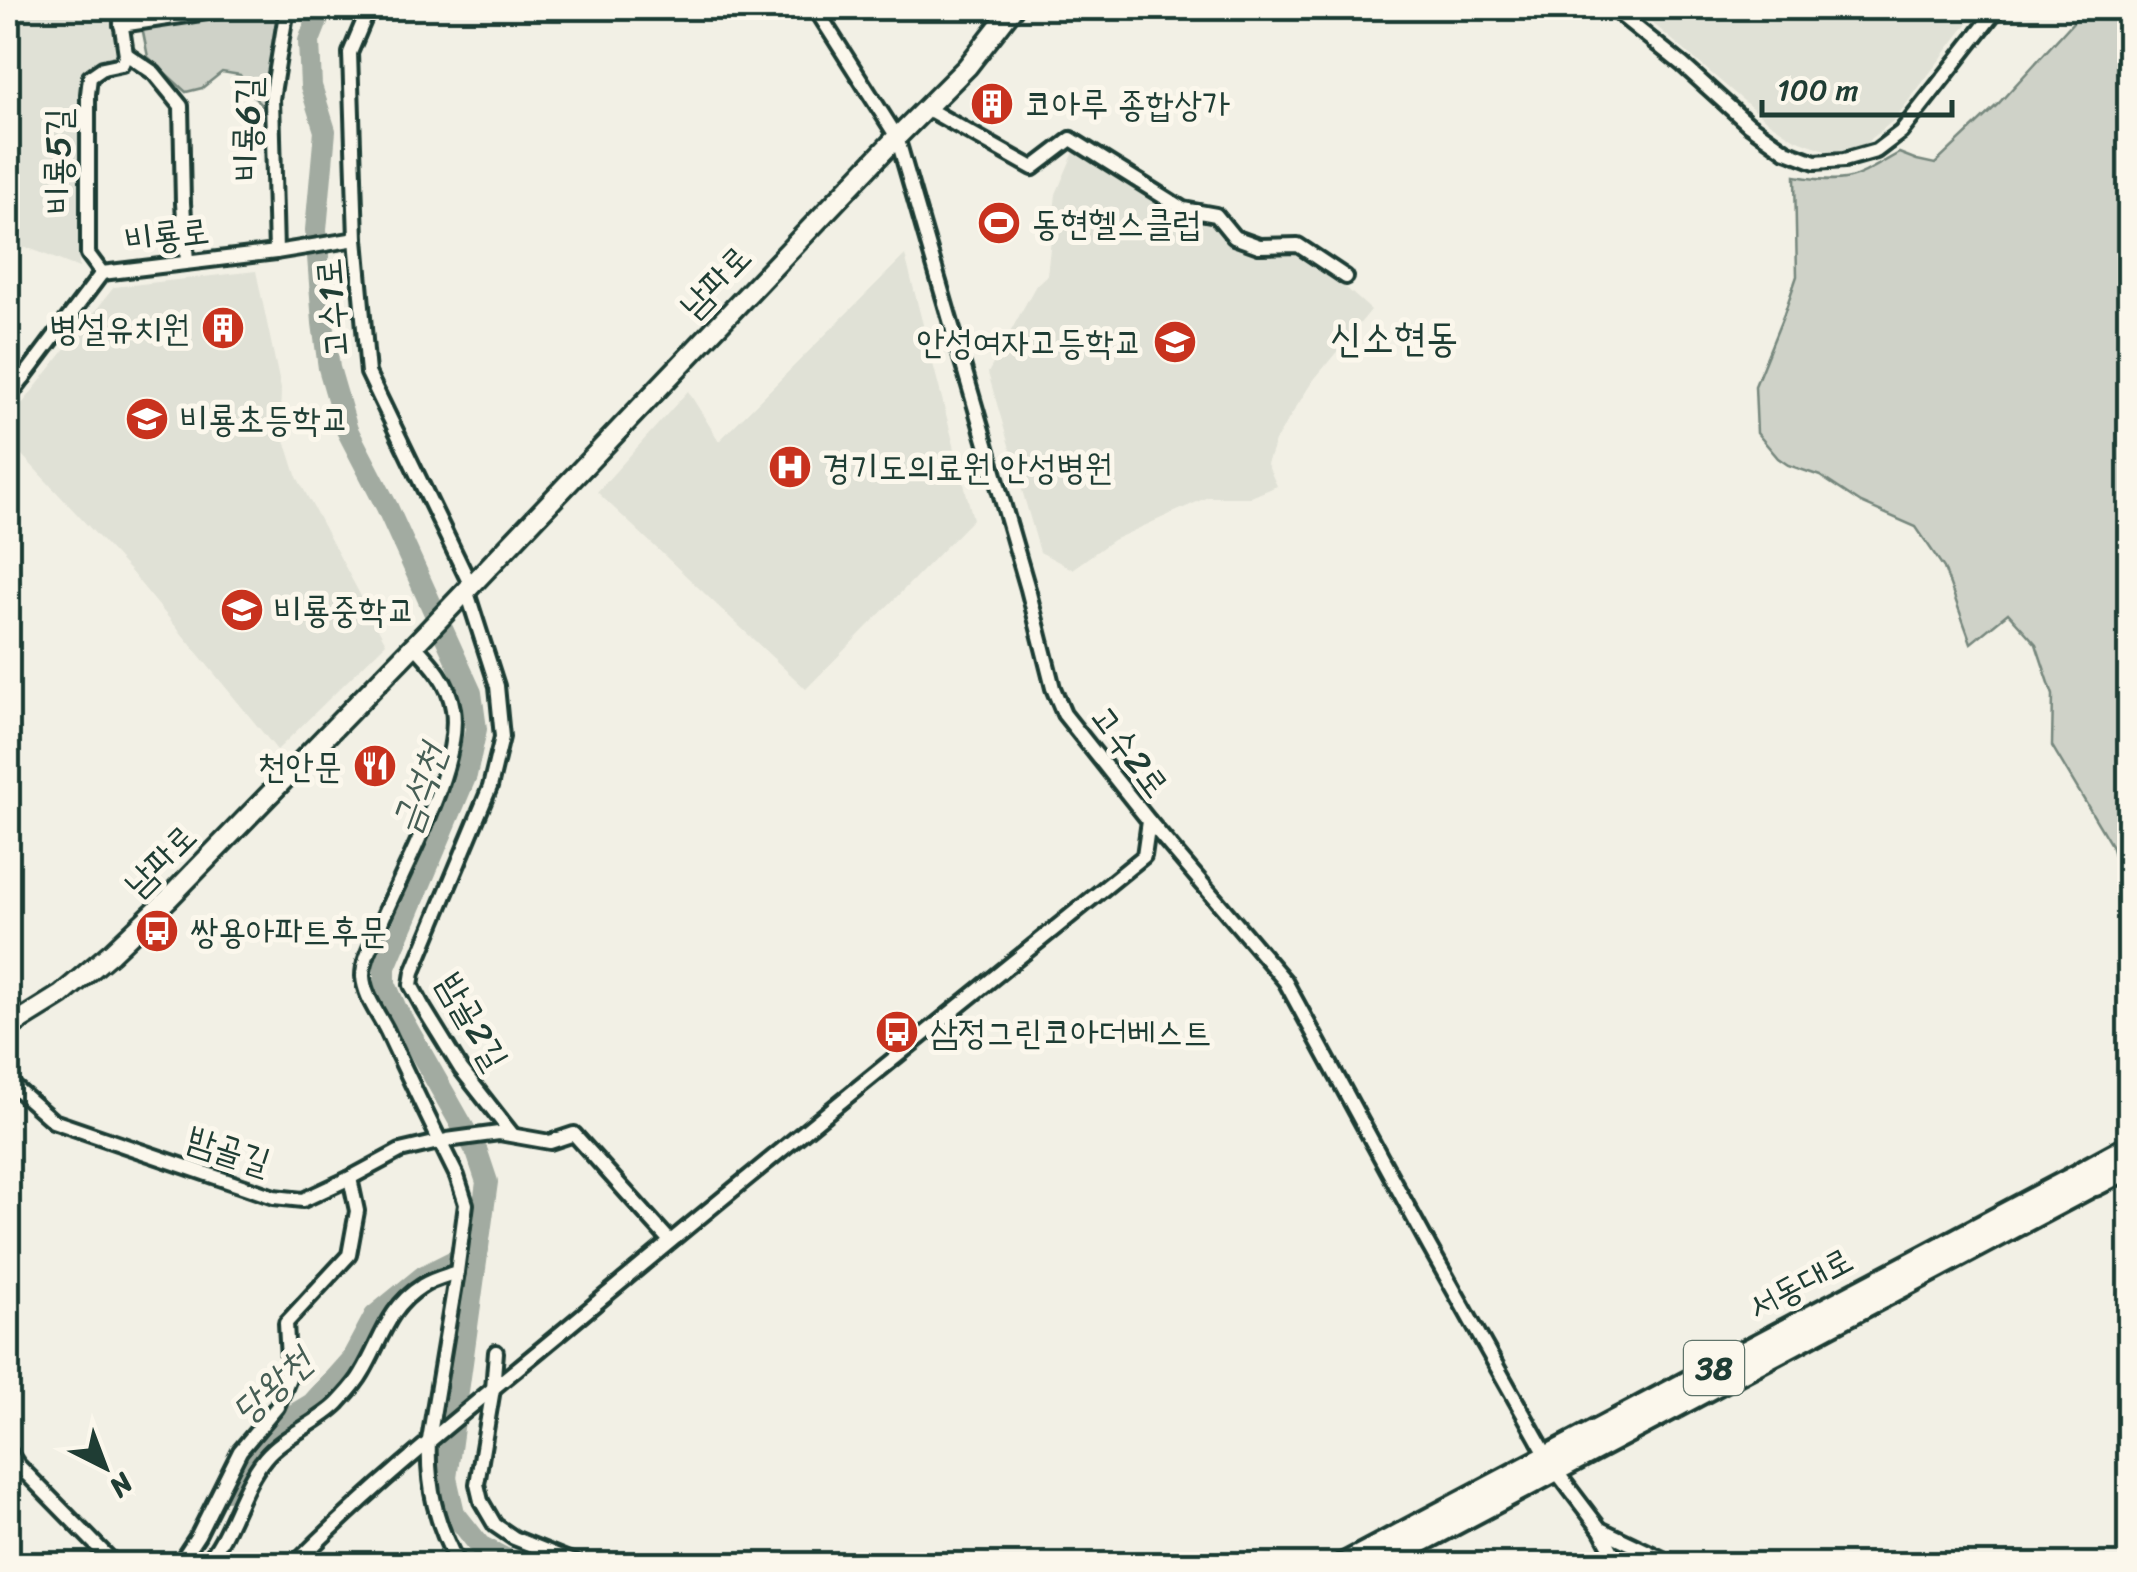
<svg xmlns="http://www.w3.org/2000/svg" width="2137" height="1572" font-family="Sriracha,'Poor Story',sans-serif">
<style>
.built{fill:#e0e1d6}
.green{fill:#cfd2c8;stroke:#77887e;stroke-width:2.5}
.lines{fill:none;stroke-linecap:round;stroke-linejoin:round}
.river{stroke:#a2aba1;stroke-width:22}
.street-casing{stroke:#1f3d34;stroke-width:20}
.secondary-casing{stroke:#1f3d34;stroke-width:25}
.primary-casing{stroke:#1f3d34;stroke-width:28}
.highway-casing{stroke:#1f3d34;stroke-width:30}
.street{stroke:#fbf7ec;stroke-width:12}
.secondary{stroke:#fbf7ec;stroke-width:18}
.primary{stroke:#fbf7ec;stroke-width:20}
.highway{stroke:#fbf7ec;stroke-width:22}
.labels{text-anchor:middle;dominant-baseline:central;stroke-width:10;stroke-linejoin:round;paint-order:stroke}
.shield{fill:#fbf7ec;stroke:#61756b;stroke-width:2.5}
.shield-label{font-size:32px;font-weight:bold;fill:#1f3d34}
.poi-label{font-size:35px;fill:#1f3d34;stroke:#fbf7ec;text-anchor:start}
.street-label{font-size:35px;fill:#1f3d34;stroke:#fbf7ec}
.water-label{font-size:38px;font-style:italic;fill:#465e55;stroke:#fbf7ec}
.quarter-label{font-size:40px;fill:#1f3d34;stroke:#fbf7ec}
</style>
<rect width="100%" height="100%" fill="#f2f0e5"/>
<filter id="ink" filterUnits="userSpaceOnUse"><feTurbulence type="fractalNoise" baseFrequency=".01" numOctaves="2"/><feDisplacementMap in="SourceGraphic" scale="20" xChannelSelector="R" yChannelSelector="G"/><feConvolveMatrix kernelMatrix="1 2 1 2 8 2 1 2 1" color-interpolation-filters="sRGB"/></filter>
<g filter="url(#ink)">
<g class="built">
<path d="M8,8H110L115,54L81,79L79,268L26,247L8,264Z"/>
<path d="M1635,8H1979L1894,120L1865,144L1831,152L1795,139L1766,120Z"/>
<path d="M1077,145L1207,217L1232,243L1258,252L1298,245L1371,310L1312,382L1275,441L1267,464L1277,486L1251,497H1208L1113,540L1072,569L1040,552L988,373L1036,285L1047,275L1056,194Z"/>
<path d="M905,255L973,519L806,689L597,492L688,391L719,441Z"/>
<path d="M256,271L281,389L280,424L296,475L386,643L277,750L131,572L8,440V422L114,287Z"/>
</g>
<g class="green">
<path d="M209,8H277L285,13L278,114C259,110 250,91 240,75L222,72L202,88L186,92L148,57L143,32L145,23Z"/>
<path d="M2086,8H2130L2129,906L2111,845L2052,746L2053,695L2036,644L2008,613L1971,643L1944,568L1916,527L1861,503L1820,476L1788,465L1778,458L1757,433L1755,386L1784,314L1797,276L1795,176C1849,185 1852,180 1899,153L1917,160L1935,164L1998,104Z"/>
</g>
<g class="lines">
<g class="river">
<path d="M322,8L309,41L311,86L325,131L316,230L323,323L329,368L347,430L387,507L471,693L476,729L466,775L385,967V984L396,1009L477,1152L487,1182L446,1478L454,1513L480,1546L515,1564"/>
<path d="M226,1490L238,1467L267,1431L312,1404L352,1359L375,1316L424,1276L478,1249"/>
</g>
<g class="street-casing">
<g id="street">
<path d="M369,8L350,53L356,239L368,373L470,584"/>
<path d="M1612,8L1683,65L1748,124L1786,151L1815,162L1844,160L1876,151L1901,132L1998,8"/>
<path d="M121,25L234,8"/>
<path d="M126,54L154,73L181,106L183,203L187,262"/>
<path d="M926,108L1033,168L1071,139L1183,209L1216,215L1234,237L1259,246L1298,245L1346,277"/>
<path d="M276,252L272,99L287,8"/>
<path d="M102,273L88,254V94L90,77L103,68L122,64L126,54L119,8"/>
<path d="M8,366L24,377"/>
<path d="M8,398L102,273L276,252L356,239"/>
<path d="M466,589L497,686L502,737L490,787L413,972L411,985L424,1009L461,1069L512,1134"/>
<path d="M1149,821L1285,981L1429,1246L1547,1456L1556,1471L1600,1529L1619,1564"/>
<path d="M8,1000L19,1021"/>
<path d="M8,1081L53,1121L274,1197L303,1200L350,1178L400,1151L447,1140L499,1133L550,1142L574,1134L670,1241"/>
<path d="M457,1272L429,1440C427,1488 436,1523 458,1564"/>
<path d="M496,1352L493,1389L477,1484L481,1501L495,1525L514,1538L579,1564"/>
<path d="M8,1450L18,1465L115,1564"/>
<path d="M1600,1529L1663,1559L1680,1564"/>
<path d="M179,1564L198,1535L240,1451L277,1407L289,1378L286,1323L349,1255L357,1211L350,1178"/>
<path d="M205,1564C232,1534 239,1490 265,1458C284,1435 317,1424 338,1403C347,1393 356,1384 362,1373C382,1340 387,1308 422,1286C432,1279 446,1276 457,1272L466,1204L457,1176C433,1128 410,1080 387,1031C378,1013 364,996 363,976C363,959 374,941 380,925C402,870 462,767 453,709C449,682 432,664 414,645"/>
<path d="M295,1564C385,1473 483,1398 581,1316C766,1160 956,1009 1144,856L1149,821L1064,714L1053,688L1028,589L897,137L815,8"/>
</g>
</g>
<g class="secondary-casing">
<path id="secondary" d="M8,1028L61,995L111,953L169,898L426,633L897,137L967,67L1013,8"/>
</g>
<g class="primary-casing">
<g id="primary">
<path d="M1344,1564L2084,1172"/>
<path d="M1379,1564L2095,1184"/>
</g>
</g>
<g class="highway-casing">
<g id="highway">
<path d="M2084,1172L2130,1147"/>
<path d="M2095,1184L2130,1166"/>
</g>
</g>
<use href="#street" class="street"/>
<use href="#secondary" class="secondary"/>
<use href="#primary" class="primary"/>
<use href="#highway" class="highway"/>
</g>
</g>
<defs>
<g id="building-disc" transform="scale(2.25)"><circle r="9.5" fill="#c8321e" stroke="#fbf7ec"/><path d="M-4-6H4V6H1V3H-1V6H-4ZM-2.5-4.3h1.7v1.8h-1.7ZM.8-4.3h1.7v1.8H.8ZM-2.5-1h1.7V.8h-1.7ZM.8-1h1.7V.8H.8Z" fill="#fff"/></g>
<g id="stadium-disc" transform="scale(2.25)"><circle r="9.5" fill="#c8321e" stroke="#fbf7ec"/><path d="M0-5a6.5 5 0 1 0 0 10a6.5 5 0 1 0 0-10ZM-3.5-1.8h7v3.6h-7Z" fill="#fff"/></g>
<g id="school-disc" transform="scale(2.25)"><circle r="9.5" fill="#c8321e" stroke="#fbf7ec"/><path d="M0-5L7-2L0 1L-7-2ZM-4 1L0 2.5L4 1V4Q0 6-4 4Z" fill="#fff"/></g>
<g id="hospital-disc" transform="scale(2.25)"><circle r="9.5" fill="#c8321e" stroke="#fbf7ec"/><path d="M-5-5h3v3.5h4V-5h3V5h-3V1.5h-4V5h-3Z" fill="#fff"/></g>
<g id="restaurant-disc" transform="scale(2.25)"><circle r="9.5" fill="#c8321e" stroke="#fbf7ec"/><path d="M-5-6h1v4h1v-4h1v4h1v-4h1v5L-1.5 .5V6h-2V.5L-5-1ZM5-6V6H3V1.5H1.5Q1.5-4 5-6Z" fill="#fff"/></g>
<g id="bus-disc" transform="scale(2.25)"><circle r="9.5" fill="#c8321e" stroke="#fbf7ec"/><path d="M-5-6H5V4H4V6H2V4H-2V6H-4V4H-5ZM-3.5-4V0h7V-4ZM-3.5 1.2v1.5H-2V1.2ZM2 1.2v1.5H3.5V1.2Z" fill="#fff"/></g>
</defs>
<g fill-rule="evenodd">
<use href="#building-disc" x="992" y="104"/>
<use href="#stadium-disc" x="999" y="223"/>
<use href="#building-disc" x="223" y="328"/>
<use href="#school-disc" x="1175" y="342"/>
<use href="#school-disc" x="147" y="419"/>
<use href="#hospital-disc" x="790" y="467"/>
<use href="#school-disc" x="242" y="610"/>
<use href="#restaurant-disc" x="375" y="766"/>
<use href="#bus-disc" x="157" y="931"/>
<use href="#bus-disc" x="897" y="1032"/>
</g>
<g class="labels">
<rect class="shield" x="1684" y="1341" width="60" height="54" rx="8"/>
<g class="shield-label">
<text x="1714" y="1368">38</text>
</g>
<g class="poi-label">
<text x="1024" y="104">코아루 종합상가</text>
<text x="1032" y="223">동현헬스클럽</text>
<text x="190" y="328" text-anchor="end">병설유치원</text>
<text x="1142" y="342" text-anchor="end">안성여자고등학교</text>
<text x="180" y="419">비룡초등학교</text>
<text x="822" y="467">경기도의료원 안성병원</text>
<text x="274" y="610">비룡중학교</text>
<text x="342" y="766" text-anchor="end">천안문</text>
<text x="190" y="931">쌍용아파트후문</text>
<text x="930" y="1032">삼정그린코아더베스트</text>
</g>
<g class="street-label">
<text transform="translate(247 129) rotate(-89)">비룡6길</text>
<text transform="translate(58 161) rotate(-90)">비룡5길</text>
<text transform="translate(167 235) rotate(-7)">비룡로</text>
<text transform="translate(715 281) rotate(-46)">남파로</text>
<text transform="translate(332 308) rotate(-95)">고수1로</text>
<text transform="translate(1130 751) rotate(53)">고수2로</text>
<text transform="translate(160 860) rotate(-45)">남파로</text>
<text transform="translate(473 1021) rotate(60)">밤골2길</text>
<text transform="translate(229 1150) rotate(18)">밤골길</text>
<text transform="translate(1800 1283) rotate(-28)">서동대로</text>
</g>
<g class="water-label">
<text transform="translate(419 789) rotate(-70)">금석천</text>
<text transform="translate(272 1386) rotate(-42)">당왕천</text>
</g>
<g class="quarter-label">
<text x="1394" y="337">신소현동</text>
</g>
</g>
<rect width="2137" height="1572" fill="none" stroke="#fbf7ec" stroke-width="40"/>
<rect x="20" y="20" width="2097" height="1532" fill="none" stroke="#1f3d34" stroke-width="4" filter="url(#ink)"/>
<g transform="translate(105 1467) rotate(138)" stroke="#fbf7ec" stroke-width="8" paint-order="stroke">
<path d="M0-8L18 38L0 25L-18 38Z" fill="#1f3d34"/>
<text y="-15" font-size="28" font-weight="bold" text-anchor="middle" fill="#1f3d34">N</text>
</g>
<path d="M1762 100v15h190v-15" fill="none" stroke="#1f3d34" stroke-width="5"/>
<text x="1777" y="100" font-size="30" fill="#1f3d34" stroke="#fbf7ec" stroke-width="8" paint-order="stroke">100 m</text>
</svg>
